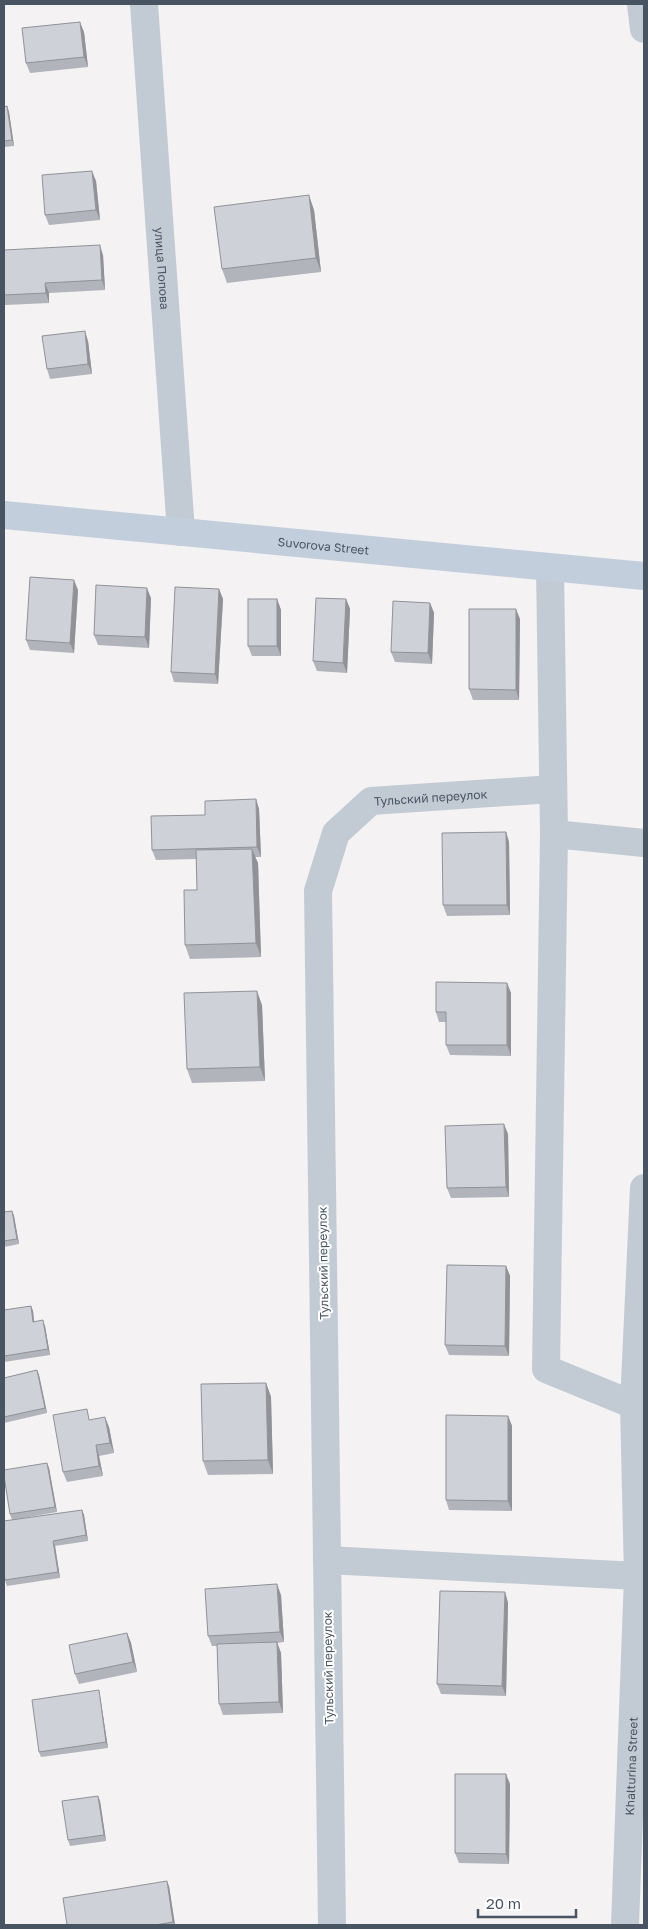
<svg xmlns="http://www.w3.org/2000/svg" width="648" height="1929" font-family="'Golos Text',sans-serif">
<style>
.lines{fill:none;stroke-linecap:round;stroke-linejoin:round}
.street{stroke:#c2cbd4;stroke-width:28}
.secondary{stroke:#c3cedc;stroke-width:28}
.wall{fill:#b1b4ba}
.shaded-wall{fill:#909297}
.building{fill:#ced1d8;stroke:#909297}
.labels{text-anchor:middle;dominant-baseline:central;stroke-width:4;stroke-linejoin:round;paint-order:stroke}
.street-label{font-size:12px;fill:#485462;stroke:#fff}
</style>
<rect width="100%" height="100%" fill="#f4f2f2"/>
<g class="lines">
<g class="street">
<path id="s1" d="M144,4L181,532"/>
<path d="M641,4L644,29"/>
<path d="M550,568L554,834L546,1369L634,1405"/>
<path d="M554,834L644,843"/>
<path d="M327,1560L638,1576"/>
<path id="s2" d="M332,1925L318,891L336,833L371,801L553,789"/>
<path id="s3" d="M625,1925L638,1576L634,1405L644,1188"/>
</g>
<path class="secondary" id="s4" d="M4,515L644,576"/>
</g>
<g class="wall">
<path d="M84,32L88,67L30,73L26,63Z"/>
<path d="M7,106L9,112L14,146L4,147V107Z"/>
<path d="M96,181L100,220L49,225L45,215Z"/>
<path d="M314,210L321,272L227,283L222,269Z"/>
<path d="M4,250L103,255L105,290L49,293V303L5,305L4,303Z"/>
<path d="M88,341L92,374L50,379L47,369Z"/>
<path d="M219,589L223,599L218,684L174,682L171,672Z"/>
<path d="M78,590L74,653L30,650L26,640Z"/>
<path d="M151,598L149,648L98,645L94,635Z"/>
<path d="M277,599L281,610V656H252L248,646Z"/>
<path d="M346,599L350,609L347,673L317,671L313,661Z"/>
<path d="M430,603L434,613L432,664L395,662L391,652Z"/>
<path d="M520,619L519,700H473L469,689Z"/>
<path d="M256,799L259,809L261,857H255L258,863L261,957L190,959L185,945L197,890L196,859L156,860L152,850L205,815Z"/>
<path d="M506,832L509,842L510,915L447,916L443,905Z"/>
<path d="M507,983L511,993V1056L450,1055L446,1045V1022H439L436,1012Z"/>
<path d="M262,1005L265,1081L192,1083L187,1069Z"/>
<path d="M508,1134L509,1197L451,1198L447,1188Z"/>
<path d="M12,1211L14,1216L19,1244L4,1247V1212Z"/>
<path d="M506,1266L510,1276L509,1356L449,1355L445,1345Z"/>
<path d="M31,1306L33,1311L34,1322L45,1326L50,1355L4,1362V1310Z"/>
<path d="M37,1370L39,1375L47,1413L4,1423V1378Z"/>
<path d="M266,1383L271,1397L273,1474L208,1475L203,1461Z"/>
<path d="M508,1416L512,1426V1511L449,1510L446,1500Z"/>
<path d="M91,1420L109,1427L114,1453L99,1456L103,1476L67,1482L63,1472Z"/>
<path d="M47,1463L49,1468L57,1512L12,1520L10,1514Z"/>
<path d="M82,1510L84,1515L88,1541L55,1546L60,1578L7,1586L5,1580Z"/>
<path d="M505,1592L508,1603L506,1696L441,1694L437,1684Z"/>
<path d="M281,1595L284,1642L277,1643L281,1653L283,1713L223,1715L219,1704L217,1646H212L208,1636Z"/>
<path d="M127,1633L131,1643L137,1672L79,1684L75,1674Z"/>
<path d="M100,1696L108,1748L41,1757L39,1752Z"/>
<path d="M510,1784L509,1864L459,1863L455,1853Z"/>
<path d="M100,1801L106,1841L70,1846L68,1840Z"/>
<path d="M169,1886L175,1925H67Z"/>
</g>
<g class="shaded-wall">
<path d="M80,22L84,32L88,67L84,57Z"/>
<path d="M7,106L9,112L14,146L12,140Z"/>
<path d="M92,171L96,181L100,220L96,210Z"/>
<path d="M309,195L314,210L321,272L316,258Z"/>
<path d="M100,245L103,255L105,290L102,280Z"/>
<path d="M45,283L49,293V303L46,293Z"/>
<path d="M85,331L88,341L92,374L88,364Z"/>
<path d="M74,580L78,590L74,653L70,643Z"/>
<path d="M147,588L151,598L149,648L145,637Z"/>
<path d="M219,589L223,599L218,684L215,674Z"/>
<path d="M277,599L281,610V656L277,646Z"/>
<path d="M346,599L350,609L347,673L343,663Z"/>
<path d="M430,603L434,613L432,664L428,653Z"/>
<path d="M516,609L520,619L519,700L516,690Z"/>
<path d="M256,799L259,809L261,857L257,847Z"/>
<path d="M506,832L509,842L510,915L507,905Z"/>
<path d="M252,849L258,863L261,957L256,943Z"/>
<path d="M507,983L511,993V1056L507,1045Z"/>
<path d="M257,991L262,1005L265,1081L260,1067Z"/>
<path d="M504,1124L508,1134L509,1197L506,1187Z"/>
<path d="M12,1211L14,1216L19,1244L17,1239Z"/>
<path d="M506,1266L510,1276L509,1356L505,1346Z"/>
<path d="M31,1306L33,1311L35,1328L33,1322Z"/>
<path d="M43,1320L45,1326L50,1355L48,1349Z"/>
<path d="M37,1370L39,1375L47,1413L45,1408Z"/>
<path d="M266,1383L271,1397L273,1474L268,1460Z"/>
<path d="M508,1416L512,1426V1511L508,1501Z"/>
<path d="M105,1417L109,1427L114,1453L110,1443Z"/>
<path d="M96,1445L99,1456L103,1476L99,1466Z"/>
<path d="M47,1463L49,1468L57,1512L55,1507Z"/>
<path d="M82,1510L84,1515L88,1541L86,1535Z"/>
<path d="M53,1541L55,1546L60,1578L58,1572Z"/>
<path d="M277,1584L281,1595L284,1642L280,1632Z"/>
<path d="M505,1592L508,1603L506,1696L502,1686Z"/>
<path d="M127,1633L131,1643L137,1672L133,1662Z"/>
<path d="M277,1642L281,1653L283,1713L279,1702Z"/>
<path d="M99,1690L100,1696L108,1748L106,1742Z"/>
<path d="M506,1774L510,1784L509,1864L506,1854Z"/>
<path d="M98,1796L100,1801L106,1841L104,1835Z"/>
<path d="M167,1881L169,1886L175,1925L173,1922Z"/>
</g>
<g class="building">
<path d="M80,22L84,57L26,63L22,28Z"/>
<path d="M7,106L12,140L4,141V107Z"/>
<path d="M92,171L96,210L45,215L42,175Z"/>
<path d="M309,195L316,258L222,269L214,207Z"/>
<path d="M100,245L102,280L45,283L46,293L4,295V250Z"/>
<path d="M85,331L88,364L47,369L42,336Z"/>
<path d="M30,577L74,580L70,643L26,640Z"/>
<path d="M96,585L147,588L145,637L94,635Z"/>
<path d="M175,587L219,589L215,674L171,672Z"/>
<path d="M316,598L346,599L343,663L313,661Z"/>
<rect x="248" y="599" width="29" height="47"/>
<path d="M393,601L430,603L428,653L391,652Z"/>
<path d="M469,609H516V690L469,689Z"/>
<path d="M256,799L257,847L152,850L151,816L205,815V801Z"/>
<path d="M506,832L507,905H443L442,833Z"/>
<path d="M252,849L256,943L185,945L184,890H197L196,850Z"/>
<path d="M436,982L507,983V1045H446V1012H436Z"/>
<path d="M257,991L260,1067L187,1069L184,993Z"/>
<path d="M504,1124L506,1187L447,1188L445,1126Z"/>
<path d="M12,1211L17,1239L4,1241V1212Z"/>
<path d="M447,1265L506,1266L505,1346L445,1345Z"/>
<path d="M31,1306L33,1322L43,1320L48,1349L4,1356V1310Z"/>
<path d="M37,1370L45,1408L4,1417V1378Z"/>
<path d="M266,1383L268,1460L203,1461L201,1384Z"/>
<path d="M87,1409L89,1420L105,1417L110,1443L96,1445L99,1466L63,1472L53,1415Z"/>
<path d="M446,1415L508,1416V1501L446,1500Z"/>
<path d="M47,1463L55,1507L10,1514L4,1476V1470Z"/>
<path d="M82,1510L86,1535L53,1541L58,1572L5,1580L4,1573V1521Z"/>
<path d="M277,1584L280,1632L208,1636L205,1589Z"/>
<path d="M440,1591L505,1592L502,1686L437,1684Z"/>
<path d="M127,1633L133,1662L75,1674L69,1645Z"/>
<path d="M277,1642L279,1702L219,1704L217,1644Z"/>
<path d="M99,1690L106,1742L39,1752L32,1700Z"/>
<path d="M455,1774H506V1854L455,1853Z"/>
<path d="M98,1796L104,1835L68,1840L62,1801Z"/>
<path d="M167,1881L173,1922L155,1925H67L63,1898Z"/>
</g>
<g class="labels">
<g class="street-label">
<text stroke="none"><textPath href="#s1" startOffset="265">улица Попова</textPath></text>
<text stroke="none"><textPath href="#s4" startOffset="321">Suvorova Street</textPath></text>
<text stroke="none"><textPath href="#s2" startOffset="1202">Тульский переулок</textPath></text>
<text transform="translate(323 1263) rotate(-91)">Тульский переулок</text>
<text transform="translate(328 1668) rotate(-91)">Тульский переулок</text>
<text stroke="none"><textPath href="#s3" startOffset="159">Khalturina Street</textPath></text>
</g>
</g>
<rect width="648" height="1929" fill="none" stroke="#485462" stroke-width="10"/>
<path d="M478 1909v8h98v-8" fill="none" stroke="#485462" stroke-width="2.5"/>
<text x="486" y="1909" font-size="15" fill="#485462" stroke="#ffffff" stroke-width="4" paint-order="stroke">20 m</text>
</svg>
